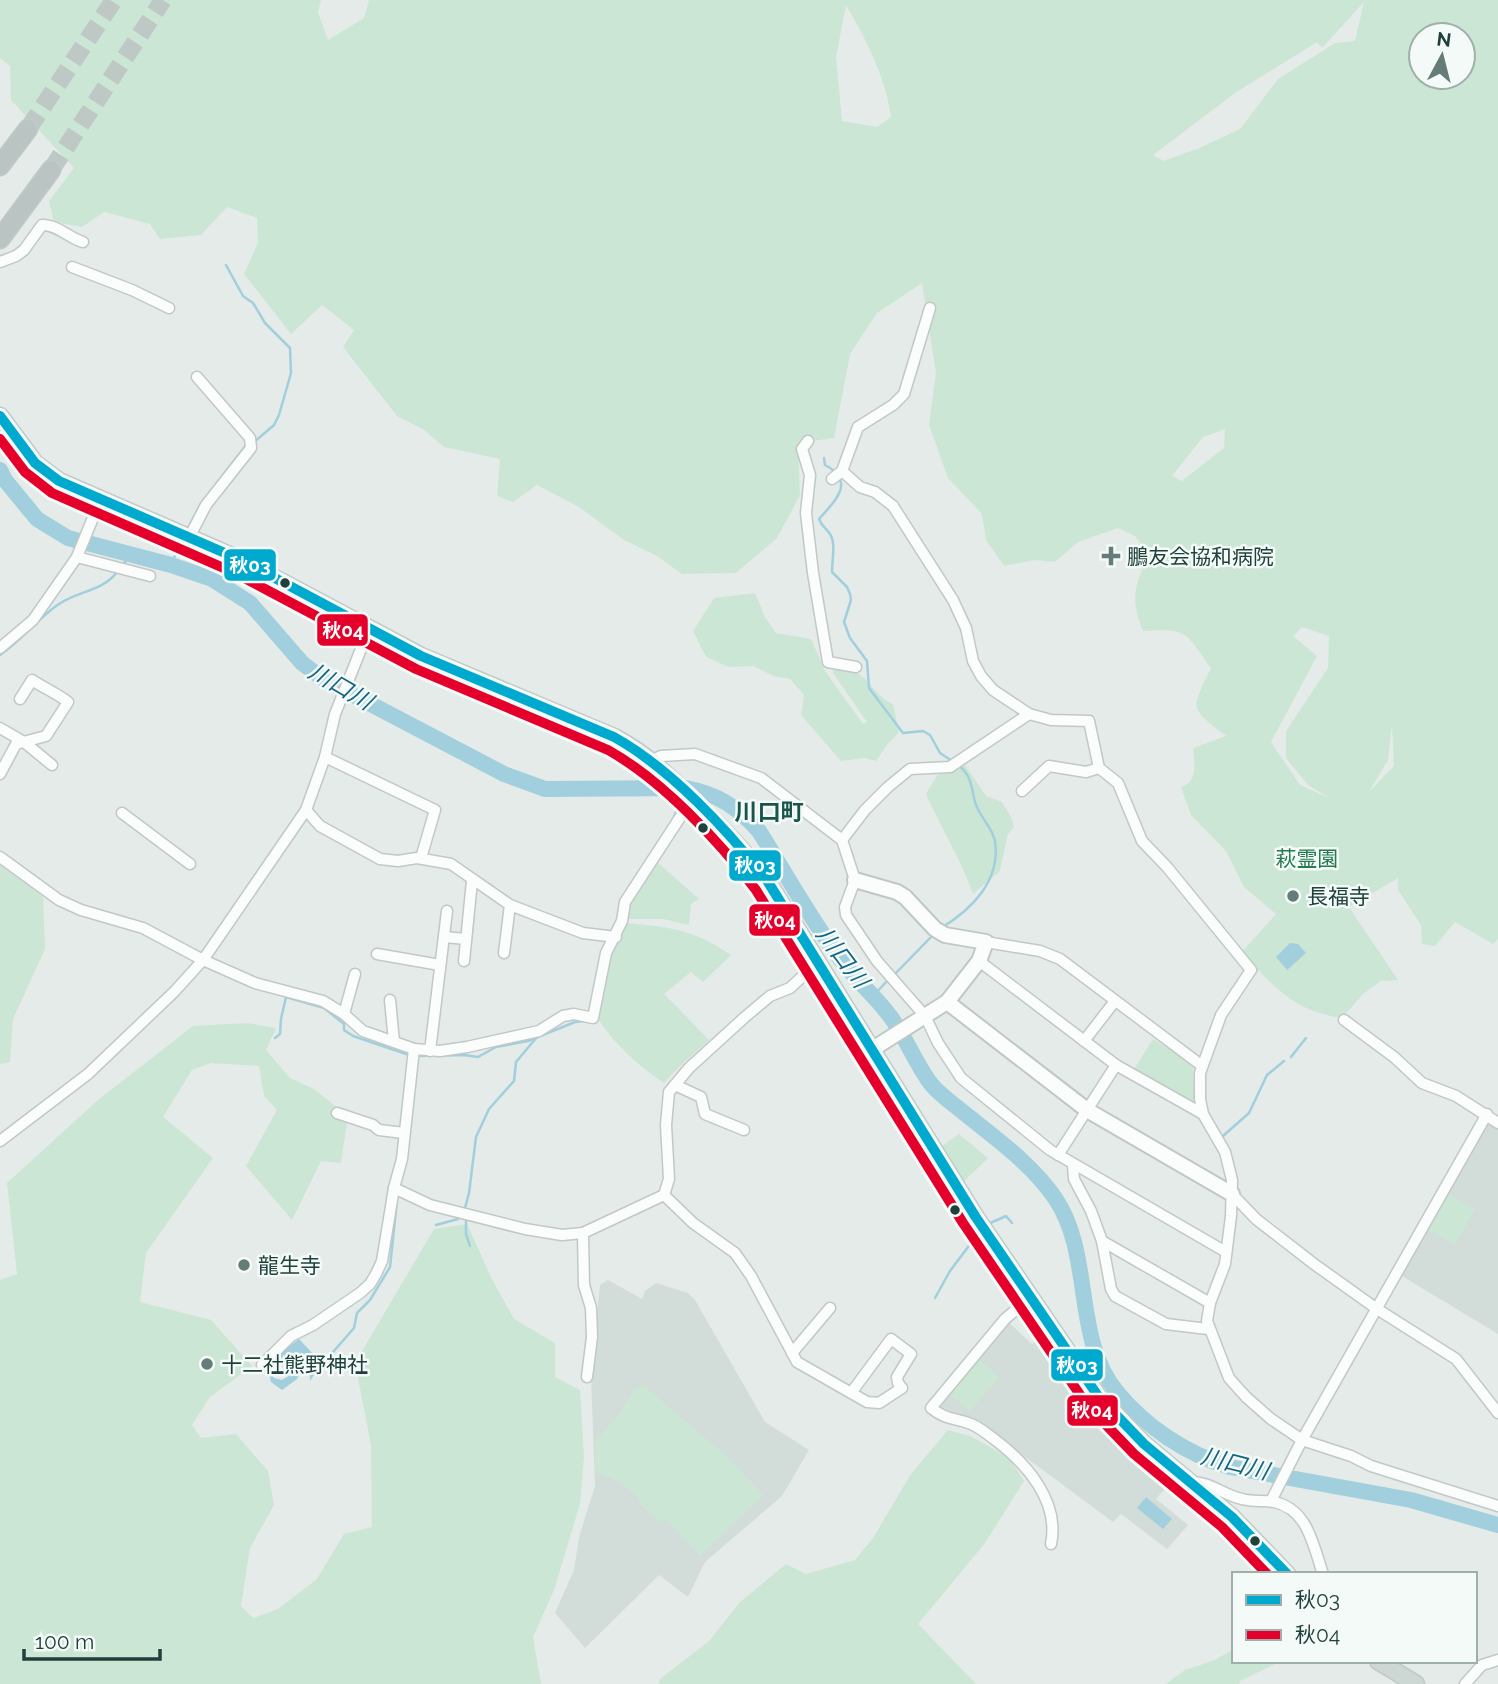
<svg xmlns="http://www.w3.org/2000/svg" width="1498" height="1684" font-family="Raleway,'Noto Sans JP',sans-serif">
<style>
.built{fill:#d2ddd9}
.green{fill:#cce6d6;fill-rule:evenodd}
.water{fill:#a1cfdd;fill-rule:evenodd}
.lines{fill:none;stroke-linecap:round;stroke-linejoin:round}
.stream{stroke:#a1cfdd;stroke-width:2.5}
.river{stroke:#a1cfdd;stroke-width:16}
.highway-tunnel{stroke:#bec9c5;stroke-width:18;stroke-dasharray:18 9;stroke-linecap:butt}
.street-casing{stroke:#c2c8c5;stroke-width:13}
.secondary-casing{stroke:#c0c8c6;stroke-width:18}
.primary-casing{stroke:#c0cac8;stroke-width:19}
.highway-casing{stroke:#c0cac8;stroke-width:21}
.street{stroke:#fbfcfc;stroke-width:10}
.secondary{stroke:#fbfcfc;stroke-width:14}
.primary{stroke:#cdd7d4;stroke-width:16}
.highway{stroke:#bac4c3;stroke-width:18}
.bus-1-casing{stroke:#f3faf7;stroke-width:16}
.bus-2-casing{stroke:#f3faf7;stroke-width:16}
.bus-1{stroke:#00a9ce;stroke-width:10}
.bus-2{stroke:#e4002b;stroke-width:10}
.poi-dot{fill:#657c78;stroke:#f3faf7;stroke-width:2.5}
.bus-dot{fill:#20403b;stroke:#f3faf7;stroke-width:2.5}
.labels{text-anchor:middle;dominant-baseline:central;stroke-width:5;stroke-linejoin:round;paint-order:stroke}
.poi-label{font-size:21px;fill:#20403b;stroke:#f3faf7;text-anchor:start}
.park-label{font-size:21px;fill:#267b4f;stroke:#f3faf7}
.water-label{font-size:23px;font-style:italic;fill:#146583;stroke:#f3faf7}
.neighbourhood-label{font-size:23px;font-weight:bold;fill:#1a554c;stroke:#f3faf7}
.line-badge{stroke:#f3faf7;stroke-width:2.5}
.badge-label{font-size:19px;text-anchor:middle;font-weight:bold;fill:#fff}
</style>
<rect width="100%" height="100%" fill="#e5ebe8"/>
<g class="built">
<path d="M1487,1114L1498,1123V1334L1397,1273Z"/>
<path d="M608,1280L642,1299L645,1291L656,1283L688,1293L695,1300L765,1422L809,1450L782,1496L705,1562L688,1597L659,1575L585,1648L555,1613L574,1570L579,1537L595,1486L591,1376L600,1285Z"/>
<path d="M1005,1319L1032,1344L1046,1332L1103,1413L1115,1426L1175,1477L1156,1499L1188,1525L1167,1549L1121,1514L1113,1522L975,1420L933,1410Z"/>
</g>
<g class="green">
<path d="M0,0H321L318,12L328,40L364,18L369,0H1498V939L1493,944L1455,922L1435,946L1422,944L1421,925L1398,890V878L1349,907L1398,980L1381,981L1363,994L1342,1018C1292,1011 1276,987 1241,953L1276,914L1244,887L1226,851L1191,815L1181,787C1199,781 1194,764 1193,748L1226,736C1188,706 1191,710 1211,668C1185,633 1190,628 1143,631C1130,598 1134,586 1149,555L1135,536L1118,528L1078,542L1055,562L1035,560L1004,566L986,540L982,514L948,478L929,425L936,373L922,283L877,313L850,354L834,438L798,443L800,495L777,538L736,573L682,574L657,556L624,540L579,507L537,485L513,502L497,496L500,459L444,447L423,429L397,416L343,347L354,330L322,305L291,334L244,274L258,243L257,218L227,207L201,235L160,239L150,224L104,212L82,227L54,222L49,201L74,168L11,100L10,66L0,58ZM1364,2L1355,41L1335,43L1278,79L1240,129L1197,149L1163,161L1153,155L1235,93L1317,42L1322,48ZM846,5C866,39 886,78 891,117L877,127L842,121L836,57ZM1421,35H1463V77H1421ZM1225,429L1224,448L1182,481L1172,476L1203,437ZM1302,627L1329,636L1328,668L1286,731V758L1308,785L1329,798L1300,785L1271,742L1317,656L1293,636ZM1392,725L1394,766L1369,792L1388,760Z"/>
<path d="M755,593L765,617L776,633L811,639L825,671L863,724L867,722L833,673V667C840,668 848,668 855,672C870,679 877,698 893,704L899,732L886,746L876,761L865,758L841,761L801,715L804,695L790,679L774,676L753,666L729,667L706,657L693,631L714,598Z"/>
<path d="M965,765L986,796L1002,802L1011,817L1014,827L1008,834L1000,871L973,894C961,859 941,828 926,794L939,772Z"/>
<path d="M657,862L699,899L691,904L689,925L663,919H626L630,906Z"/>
<path d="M0,864L43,897L45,949L13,1019L10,1062L0,1064Z"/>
<path d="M625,923C670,927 693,929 731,955L703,982L691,972L664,994L709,1040L679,1067L664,1083C638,1066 612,1042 595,1014L608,952L621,938Z"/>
<path d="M247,1023L276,1028L266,1050L290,1078L314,1089L348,1116L341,1163L321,1161L292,1220L246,1166L277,1110L264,1096L259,1066L211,1063L192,1070L163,1117L213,1158L146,1253L140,1302L211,1320L252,1366L210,1397L192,1425L201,1438L236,1434L268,1471L274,1505L250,1548L241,1606L253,1618L278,1609L317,1579L344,1534L372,1527L371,1445L355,1363L434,1229L467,1224L491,1277L514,1319L555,1343V1377L580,1390L584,1457L580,1504L554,1590L533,1637L541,1684H0V1280L17,1274L7,1183L98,1100L193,1026Z"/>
<path d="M1153,1039L1179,1055L1193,1067L1195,1101L1198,1112L1131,1074Z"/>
<path d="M959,1134L988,1158L961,1184L939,1148Z"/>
<path d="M1448,1194L1475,1209L1455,1245L1428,1230Z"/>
<path d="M977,1358L999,1377L970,1411L948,1393Z"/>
<path d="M644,1386L729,1458L763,1495L700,1556L665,1519L661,1523L642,1506L638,1497L618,1481L595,1472V1441L620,1413L634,1389Z"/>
<path d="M948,1430L970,1436L1008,1457L1024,1481L985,1543L918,1624L976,1684H658L660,1679L709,1641L740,1602L786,1564L806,1574L855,1560L873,1538L911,1474Z"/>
<path d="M1234,1649V1661H1281L1240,1681L1239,1684H1166L1185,1670L1215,1660Z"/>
</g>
<g class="water">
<path d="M1290,943L1298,944L1306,953L1287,970L1276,957Z"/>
<path d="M299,1339L314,1355L320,1366L310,1381L309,1365L304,1364L297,1379L282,1390L271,1382L268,1368L286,1349ZM288,1354L297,1355L301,1361C296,1370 291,1375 282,1380L274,1378L272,1374L275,1364Z"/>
<path d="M1146,1497L1172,1519L1163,1529L1137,1508Z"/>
</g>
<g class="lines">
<g class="stream">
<path d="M226,265L243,296L253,303L265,323L290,348L291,373L279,415L274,425L253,443"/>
<path d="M824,458L825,465C857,482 834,502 819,519C822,527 826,528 830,534C836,543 832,560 832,572L847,587L850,594L851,600L844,622L850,638L867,661L869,688L903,733L923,731L930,735L940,753L952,761"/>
<path d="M187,530L200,505L247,444"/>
<path d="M123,564L132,556"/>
<path d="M171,565L182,539"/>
<path d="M0,655C22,640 38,618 59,604C78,591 103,591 117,572"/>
<path d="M673,820L680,801"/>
<path d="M941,928C971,910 1001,881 995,841C992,827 979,816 975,802C971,787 972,775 957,764"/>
<path d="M894,975L933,935"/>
<path d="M873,996L889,979"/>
<path d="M275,1038L280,1034L281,1019L286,997L324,1008L344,1024V1030L353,1036L409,1055"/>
<path d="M416,1056L464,1055L478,1057L496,1047L528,1041L575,1022L584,1021"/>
<path d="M1291,1057L1306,1038"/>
<path d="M1223,1136L1249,1113L1267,1075L1284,1061"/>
<path d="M465,1208L469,1193L476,1137L489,1109L514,1081L516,1062L537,1037"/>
<path d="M466,1221V1234L470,1246"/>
<path d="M988,1224L1006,1216L1012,1223"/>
<path d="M436,1225L458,1219"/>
<path d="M935,1298L950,1271L977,1235"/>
<path d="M327,1359L354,1328L357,1313L370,1300L390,1267L397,1200"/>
</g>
<path class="river" d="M0,470L5,480L37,519L68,538L171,565L212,579L250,603L302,663L323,679L504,774L545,789L686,788C718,794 737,807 759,831C786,874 811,920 841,960C856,980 875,996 890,1016C906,1037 915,1063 931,1084C939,1094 952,1103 963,1112C995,1138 1031,1163 1055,1198C1094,1255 1072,1338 1117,1392C1146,1427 1186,1454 1230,1467L1411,1500L1498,1525"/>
<g class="highway-tunnel">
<path d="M28,129L114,0"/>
<path d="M51,170L163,0"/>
</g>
<g class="street-casing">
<g id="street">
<path d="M0,262L16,256L24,250L42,225C56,224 69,238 83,242"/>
<path d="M72,267L132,290L169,308"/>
<path d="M808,441L802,449L810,475L806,513L813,573L828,662L856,667"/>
<path d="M842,471L860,487L875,492L893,506L953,600L966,628L973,661L981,676L993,690L1029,714L1051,720L1089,721L1099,768L1118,783L1142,841L1167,867L1251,970L1221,1015L1200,1073V1099L1203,1114L1225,1152L1232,1180L1231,1216L1225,1264L1210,1303L1207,1321L1229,1378L1246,1397L1271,1419L1302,1440L1351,1456L1371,1466L1498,1506"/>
<path d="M832,479L842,471L858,427L893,405L904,394L930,308"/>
<path d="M190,536L206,505L251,448L250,438L197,377"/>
<path d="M77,557L150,576"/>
<path d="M0,648L33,620L77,557L101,498"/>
<path d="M0,728L24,742L52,765"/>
<path d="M325,757L435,810L421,858"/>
<path d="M652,760L661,756L695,754L761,778L842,840L855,880L845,907L846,915L877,961L925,1016L938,1043L961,1078L1050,1150L1226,1252"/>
<path d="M0,774L16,744L46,736L68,702C56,693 44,688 32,680L20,699"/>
<path d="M1022,791L1049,766L1086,772L1099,768"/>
<path d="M306,810L320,826L380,859L398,861L417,858L451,864L510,905L583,933L616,937"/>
<path d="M122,813L190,864"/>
<path d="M842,840L865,810L888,787L910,769L950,767L1029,714"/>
<path d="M0,857L59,900L81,910L143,928L203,960L255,983L323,1001L344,1014L363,1031L414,1049L440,1051L467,1047L539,1031L563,1016L574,1014L593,1018L606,953L622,921L625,902L692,799"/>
<path d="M444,937L466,939"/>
<path d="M986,942L1040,951L1060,959L1201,1065"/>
<path d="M504,953L510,905"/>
<path d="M377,954L440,965"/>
<path d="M464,961L472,881"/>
<path d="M979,961L1116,1065L1203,1114"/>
<path d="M390,1000L394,1042"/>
<path d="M344,1014L355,974"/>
<path d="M1344,1020L1394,1057L1422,1083L1456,1096L1498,1123"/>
<path d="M1084,1041L1115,1001"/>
<path d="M430,1051L447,911"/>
<path d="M675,1085L701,1097L705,1114L744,1130"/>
<path d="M337,1113L373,1125L379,1130L404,1133"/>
<path d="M0,1141L88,1074L174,992L203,960L306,810L325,757L335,714L369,629"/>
<path d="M1058,1155L1116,1065"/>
<path d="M1073,1165L1074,1179L1091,1211L1102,1241L1210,1303"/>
<path d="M394,1188L430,1205L525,1229L562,1235L583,1233L664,1195L669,1179L666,1125L669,1092L689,1068L745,1017L770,996L790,988L818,962"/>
<path d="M1232,1194L1256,1219L1314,1264L1377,1309L1456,1359L1498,1413"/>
<path d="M664,1195L693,1223L735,1253L751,1276L797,1362L867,1402L879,1403L902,1388L898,1383L897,1377L911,1354L891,1339L851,1393"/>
<path d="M583,1233L584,1285L591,1308L592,1337L587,1377"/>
<path d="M1102,1241L1111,1289L1115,1296L1166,1324L1208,1329"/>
<path d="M1030,1298L1005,1319L931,1408C948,1421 953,1417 971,1424C979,1427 987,1434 994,1439C1026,1463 1060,1501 1051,1544"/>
<path d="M792,1353L830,1308"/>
<path d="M262,1365L291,1336L313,1325L360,1293L370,1284L376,1274L382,1261L394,1188L402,1159L414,1049"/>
<path d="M1191,1482C1211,1482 1223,1495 1242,1499C1252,1502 1264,1500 1274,1502C1308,1509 1313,1545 1323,1574"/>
<path d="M1271,1501L1302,1440L1487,1114"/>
<path d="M1465,1684L1482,1665L1498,1660"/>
</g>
</g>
<g class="secondary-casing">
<g id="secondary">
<path d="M855,880L897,892L905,897L935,929L945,935L986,942L979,961L947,1002L871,1050"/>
<path d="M947,1002L1087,1110L1232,1194"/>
</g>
</g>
<g class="primary-casing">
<g id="primary">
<path d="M0,416L35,463L59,481L241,560L421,656L614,737C645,753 666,774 691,798C718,825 745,851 768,882L975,1216L1098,1396L1144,1444L1232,1517L1287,1574"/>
<path d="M1378,1661L1416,1684"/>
</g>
</g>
<g class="highway-casing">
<g id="highway">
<path d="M0,166L28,129"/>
<path d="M0,239L51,170"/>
</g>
</g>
<use href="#street" class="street"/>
<use href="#secondary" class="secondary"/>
<use href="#primary" class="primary"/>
<use href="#highway" class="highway"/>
<g class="bus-1-casing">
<path id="bus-1" d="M0,416L35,463L59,481L241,560L421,656L614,737C670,768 729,831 768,882L975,1216L1098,1396L1144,1444L1232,1517L1287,1574"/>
</g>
<g class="bus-2-casing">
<path id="bus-2" d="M0,439L25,472L52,493L235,573L416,669L608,750C662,780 719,841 756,890L963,1223L1087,1405L1134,1454L1222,1527L1267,1574"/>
</g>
<use href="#bus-1" class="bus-1"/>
<use href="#bus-2" class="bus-2"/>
</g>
<g class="poi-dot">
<path d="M1107.5 545.5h7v7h7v7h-7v7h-7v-7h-7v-7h7z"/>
<circle cx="1293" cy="896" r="7"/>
<circle cx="244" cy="1265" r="7"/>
<circle cx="207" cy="1364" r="7"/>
</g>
<g class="bus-dot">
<circle cx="285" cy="583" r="6"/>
<circle cx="703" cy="828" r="6"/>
<circle cx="955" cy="1210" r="6"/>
<circle cx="1255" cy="1541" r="6"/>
</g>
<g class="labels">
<g class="poi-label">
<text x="1127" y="556">鵬友会協和病院</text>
<text x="1307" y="896">長福寺</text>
<text x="258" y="1265">龍生寺</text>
<text x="221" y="1364">十二社熊野神社</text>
</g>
<g class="park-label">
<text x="1307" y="858">萩霊園</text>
</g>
<g class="water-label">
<text transform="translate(341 686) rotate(30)">川口川</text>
<text transform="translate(843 957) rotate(53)">川口川</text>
<text transform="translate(1235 1463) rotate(14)">川口川</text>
</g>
<g class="neighbourhood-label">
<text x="769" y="811">川口町</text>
</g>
</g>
<g class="line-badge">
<rect x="223" y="548" width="54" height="34" rx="7" fill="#00a9ce"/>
<rect x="316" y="613" width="53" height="34" rx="7" fill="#e4002b"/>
<rect x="728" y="849" width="54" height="33" rx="7" fill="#00a9ce"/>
<rect x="748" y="903" width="53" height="34" rx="7" fill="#e4002b"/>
<rect x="1050" y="1348" width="54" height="34" rx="7" fill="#00a9ce"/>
<rect x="1066" y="1394" width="53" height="33" rx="7" fill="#e4002b"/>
</g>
<g class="badge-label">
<text x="250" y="572">秋03</text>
<text x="343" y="637">秋04</text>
<text x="755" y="872">秋03</text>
<text x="775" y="927">秋04</text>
<text x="1077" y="1372">秋03</text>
<text x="1092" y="1417">秋04</text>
</g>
<rect x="1232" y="1572" width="245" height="91" fill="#f3faf7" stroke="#9fb0ac" stroke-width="2"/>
<rect x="1246" y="1595" width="35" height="10" fill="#00a9ce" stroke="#9fb0ac" stroke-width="2"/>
<text x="1295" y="1607" font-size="21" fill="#20403b">秋03</text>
<rect x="1246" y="1630" width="35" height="10" fill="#e4002b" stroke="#9fb0ac" stroke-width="2"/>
<text x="1295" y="1642" font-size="21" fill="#20403b">秋04</text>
<g transform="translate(1442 56) rotate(7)"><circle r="33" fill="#f3faf7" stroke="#9fb0ac" stroke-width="2"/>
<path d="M0-5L12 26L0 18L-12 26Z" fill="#657c78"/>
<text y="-10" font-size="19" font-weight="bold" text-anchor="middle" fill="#20403b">N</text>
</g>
<path d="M24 1649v10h136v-10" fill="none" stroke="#20403b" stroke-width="3.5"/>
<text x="35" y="1649" font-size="21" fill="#20403b" stroke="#f3faf7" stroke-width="5" paint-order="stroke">100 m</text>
</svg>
